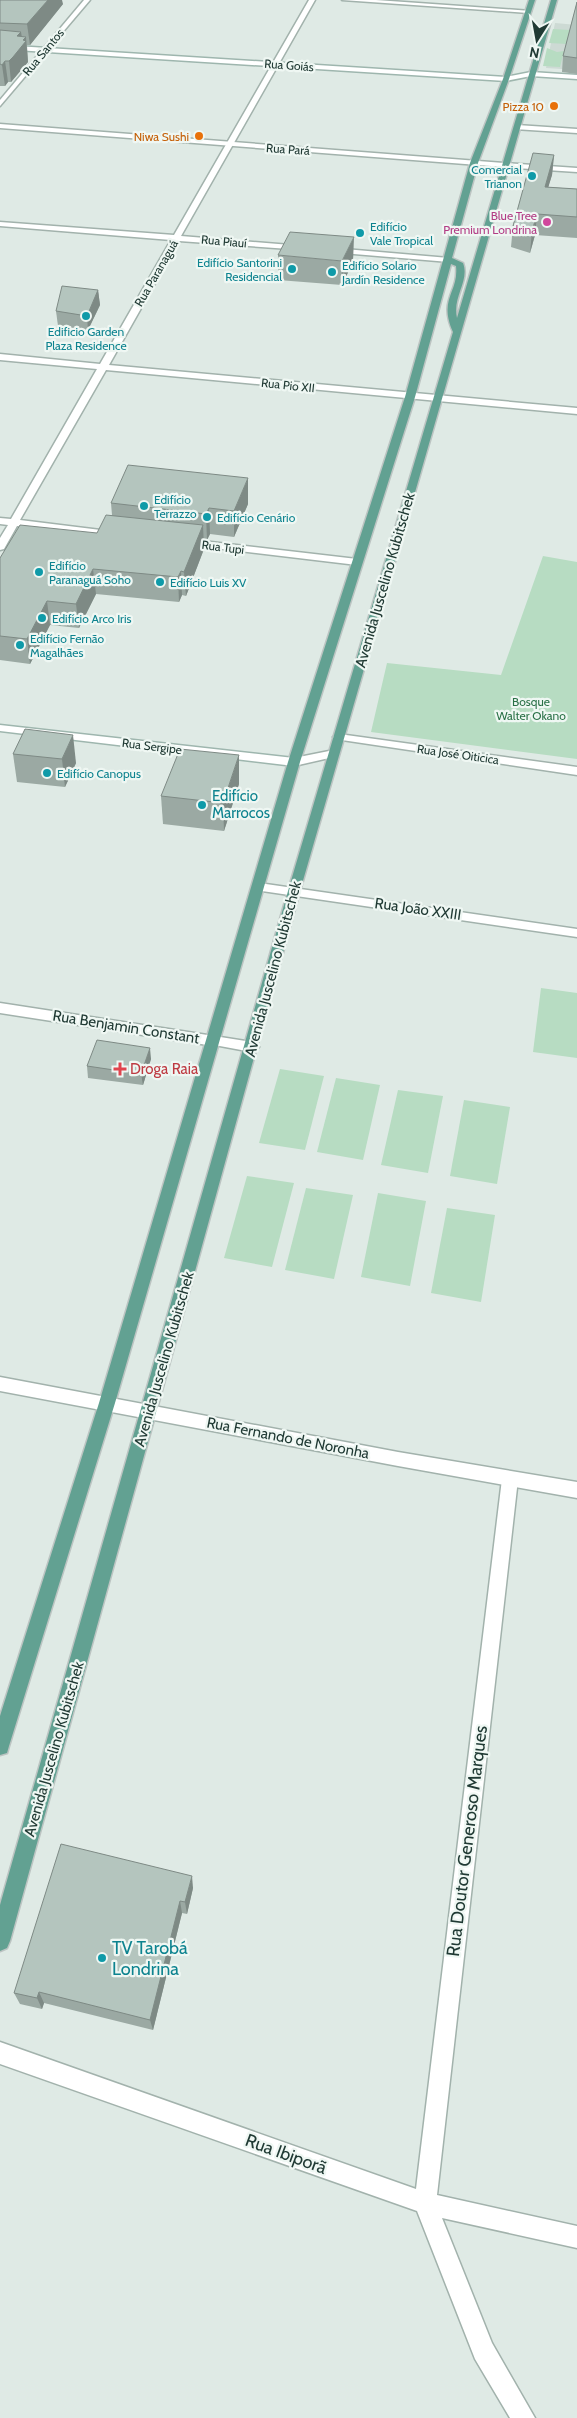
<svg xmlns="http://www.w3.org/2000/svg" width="577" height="2418" font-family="Cabin,sans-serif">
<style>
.built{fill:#cddad4}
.green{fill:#b7dcc2}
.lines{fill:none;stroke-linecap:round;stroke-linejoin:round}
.minor-casing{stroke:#a2b2ac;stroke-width:3}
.tertiary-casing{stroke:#a2b2ac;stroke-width:3}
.secondary-casing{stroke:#9eb6ae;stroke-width:3}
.primary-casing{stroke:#bcc4c2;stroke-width:3}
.minor{fill:#fff;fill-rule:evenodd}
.tertiary{fill:#fff;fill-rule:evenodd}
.secondary{fill:#fff;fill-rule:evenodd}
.primary{fill:#62a192;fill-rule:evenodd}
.wall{fill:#9ba9a3}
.shaded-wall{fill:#7e8a85}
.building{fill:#b4c5be;stroke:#7e8a85}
.food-dot{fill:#e8710a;stroke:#eff7f3;stroke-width:2}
.culture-dot{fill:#0f9aa8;stroke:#eff7f3;stroke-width:2}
.hotel-dot{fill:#d1479c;stroke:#eff7f3;stroke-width:2}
.health-dot{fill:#e0444e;stroke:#eff7f3;stroke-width:2}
.labels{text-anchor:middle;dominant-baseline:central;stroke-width:4.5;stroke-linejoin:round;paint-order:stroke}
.far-street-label{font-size:12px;fill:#203a34;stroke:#eff7f3}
.far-food-label{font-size:12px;fill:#c56008;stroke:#eff7f3;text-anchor:end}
.far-culture-label{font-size:12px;fill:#0d838f;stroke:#eff7f3;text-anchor:start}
.far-hotel-label{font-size:12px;fill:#b23c85;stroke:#eff7f3;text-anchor:end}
.far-park-label{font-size:12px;fill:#2a7147;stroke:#eff7f3}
.street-label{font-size:15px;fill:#203a34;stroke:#eff7f3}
.culture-label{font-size:15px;fill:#0d838f;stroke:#eff7f3;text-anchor:start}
.health-label{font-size:15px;fill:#be3a42;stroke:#eff7f3;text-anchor:start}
.near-street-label{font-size:18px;fill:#203a34;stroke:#eff7f3}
.near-culture-label{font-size:18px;fill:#0d838f;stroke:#eff7f3;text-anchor:start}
</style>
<rect width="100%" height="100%" fill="#dfeae5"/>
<path class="built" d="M555,23L577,25V70L546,68Z"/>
<g class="green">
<path d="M553,29L570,30L567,44L549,43Z"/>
<path d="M547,48L557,52L564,51L560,67L543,66Z"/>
<path d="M543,556L577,562V759L371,732L387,663L501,675Z"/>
<path d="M541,988L577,993V1058L533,1052Z"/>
<path d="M280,1069L324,1076L305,1150L259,1143Z"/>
<path d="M336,1078L380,1085L363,1160L317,1152Z"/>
<path d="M398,1090L443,1096L428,1173L381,1165Z"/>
<path d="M464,1100L510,1107L497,1184L450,1176Z"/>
<path d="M247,1176L294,1183L272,1267L224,1258Z"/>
<path d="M306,1188L353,1195L334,1279L285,1270Z"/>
<path d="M378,1193L426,1201L410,1286L361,1277Z"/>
<path d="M447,1208L495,1215L481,1302L431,1293Z"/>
</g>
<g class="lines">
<g class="minor-casing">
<g id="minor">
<path d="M84,0H90L0,106V100Z"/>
<path d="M309,0H315L181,236L303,246L307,248L303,250L179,241L109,365L577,408V414L106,370L20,520L117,532L122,535L117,538L17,526L4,549L0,550V538L8,525L0,524V518L11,519L97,369L0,360V354L100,364L171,240L0,226V222L174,235Z"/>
<path d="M342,0H376L531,11L528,13Z"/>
<path d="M517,125L577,129V133L514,129Z"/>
<path d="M504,163L577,168V172L501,167L500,165Z"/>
<path d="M333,248L449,258L453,260L449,262L330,252V248Z"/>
<path d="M185,539L357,559L362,562L357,565L181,544L180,542Z"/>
<path d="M339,734L577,767V775L335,739L333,737Z"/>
<path d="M259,883L577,929V937L255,890L253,887Z"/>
<path d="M214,1036L252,1042L259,1047L252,1052L209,1044L207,1041Z"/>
<path d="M510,1472L516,1474L518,1479L437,2195L577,2226V2248L442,2218L492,2343L535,2418H510L475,2359L417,2211L0,2064V2042L416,2189L502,1479L504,1474Z"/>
</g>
</g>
<g class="tertiary-casing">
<g id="tertiary">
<path d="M0,124L504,163L508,165L504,167L0,128Z"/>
<path d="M334,750L338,752V756L294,766L288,762L294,758Z"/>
<path d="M0,1003L214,1036L221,1041L214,1046L0,1013Z"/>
<path d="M0,1377L398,1452L577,1482V1498L398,1466L0,1391Z"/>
</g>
</g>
<g class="secondary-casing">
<g id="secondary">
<path d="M0,45L506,77L531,72L577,75V79L531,76L506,81L0,49Z"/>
<path d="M0,725L294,758L300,762L294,766L0,731Z"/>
</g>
</g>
<g class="primary-casing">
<path id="primary" d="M529,0H535L509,79L478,163L452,258L463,263C470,281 452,297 457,318L551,0H557L300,891L10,1941L7,1948L0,1951V1905L288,891L453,332C438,298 459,293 456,266L451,264L415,397L300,762L115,1403L9,1746L7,1753L0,1755V1716L99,1403L288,762L405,397L470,163L503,79Z"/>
</g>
<use href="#minor" class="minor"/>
<use href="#tertiary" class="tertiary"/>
<use href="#secondary" class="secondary"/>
<use href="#primary" class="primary"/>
</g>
<g class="wall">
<path d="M0,0L63,4L30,45H27L28,62L11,82H8L5,86H0Z"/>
<path d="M577,2V74L562,72L563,56Z"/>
<path d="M554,155L552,175L548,187L577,189V238L535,235L530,253L511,247L513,226Z"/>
<path d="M278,255L353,262L342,285L278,280Z"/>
<path d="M98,290L100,305L88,330L58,326L56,311Z"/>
<path d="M111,503L248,504L234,537L210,534L207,540L203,539L204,549L186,596L182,595L179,602L96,594L79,628L50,625L30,664L0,660V558L97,533L112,515Z"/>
<path d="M25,729L76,763L65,787L17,782L13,754Z"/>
<path d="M239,784L224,831L163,824L161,796Z"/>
<path d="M151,1059L143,1085L88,1078L87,1066Z"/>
<path d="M193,1888L187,1914L182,1913L153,2030L44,2003L42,2009L20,2004L14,1993Z"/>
</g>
<g class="shaded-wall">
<path d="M48,0H62L63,4L30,45L27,24Z"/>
<path d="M21,32L23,44V40L26,37L28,62L11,82L9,61L17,36Z"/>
<path d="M5,61L8,82L5,86L2,65Z"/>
<path d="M554,155L552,175L542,208L545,187Z"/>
<path d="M537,214L535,235L530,253L532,231Z"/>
<path d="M354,237L353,262L342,285V261Z"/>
<path d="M98,290L100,305L88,330L87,316Z"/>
<path d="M248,478V504L234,537V511Z"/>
<path d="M209,508L210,534L207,540L206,514Z"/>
<path d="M203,525L204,549L186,596L184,572Z"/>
<path d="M93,569L96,594L79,628L76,604Z"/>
<path d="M181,571L182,595L179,602L178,577Z"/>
<path d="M47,601L50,625L30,664L27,639Z"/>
<path d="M73,735L76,763L65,787L62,759Z"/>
<path d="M239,755V784L224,831L223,803Z"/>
<path d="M150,1048L151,1059L143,1085L141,1074Z"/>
<path d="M192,1876L193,1888L187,1914L185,1902Z"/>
<path d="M180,1901L182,1913L153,2030L150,2020Z"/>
<path d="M39,1992L44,2003L42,2009L37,1998Z"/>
</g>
<g class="building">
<path d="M0,0H48L27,24L0,23Z"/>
<path d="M577,2V58L563,56Z"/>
<path d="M0,30L21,32L17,36L26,37L23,40L26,41L13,57L9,61H5L2,65L0,64Z"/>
<path d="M533,153L554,155L545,187L577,189V217L537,214L532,231L513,226Z"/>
<path d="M290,232L354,237L342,261L278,255Z"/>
<path d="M62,286L98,290L87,316L56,311Z"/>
<path d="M128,465L248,478L234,511L209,508L206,514L111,503Z"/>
<path d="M106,515L203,525L184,572L181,571L178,577L93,569L76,604L47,601L27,639L0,636V558L20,525L97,533Z"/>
<path d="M25,729L73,735L62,759L13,754Z"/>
<path d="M180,749L239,755L223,803L161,796Z"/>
<path d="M97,1040L150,1048L141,1074L87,1066Z"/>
<path d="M61,1844L192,1876L185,1902L180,1901L150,2020L39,1992L37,1998L14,1993Z"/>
</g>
<g class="food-dot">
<circle cx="554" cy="106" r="5"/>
<circle cx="199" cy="136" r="5"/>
</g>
<g class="culture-dot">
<circle cx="532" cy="176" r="5"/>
<circle cx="360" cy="233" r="5"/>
<circle cx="292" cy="269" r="5"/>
<circle cx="332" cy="272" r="5"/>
<circle cx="86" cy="316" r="5"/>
<circle cx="144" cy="506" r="5"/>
<circle cx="207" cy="517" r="5"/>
<circle cx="39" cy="572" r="5"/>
<circle cx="160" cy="582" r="5"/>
<circle cx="42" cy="618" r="5"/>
<circle cx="20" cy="645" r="5"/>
<circle cx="47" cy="773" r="5"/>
<circle cx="202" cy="805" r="5"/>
<circle cx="102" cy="1958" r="5"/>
</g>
<circle class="hotel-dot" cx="547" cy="222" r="5"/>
<path class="health-dot" d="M117.5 1061.5h5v5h5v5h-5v5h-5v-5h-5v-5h5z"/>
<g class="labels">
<g class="far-street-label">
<text transform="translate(43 52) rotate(-50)">Rua Santos</text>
<text transform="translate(289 65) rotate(4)">Rua Goiás</text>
<text transform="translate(288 149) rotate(4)">Rua Pará</text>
<text transform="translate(224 241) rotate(5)">Rua Piauí</text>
<text transform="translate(156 273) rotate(-60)">Rua Paranaguá</text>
<text transform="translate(288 385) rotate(6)">Rua Pio XII</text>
<text transform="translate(223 547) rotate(7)">Rua Tupi</text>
<text transform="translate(152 746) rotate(7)">Rua Sergipe</text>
<text transform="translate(458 754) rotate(8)">Rua José Oiticica</text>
</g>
<g class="far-food-label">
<text x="544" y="106">Pizza 10</text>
<text x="189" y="136">Niwa Sushi</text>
</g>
<g class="far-culture-label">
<text x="522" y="169" text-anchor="end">Comercial<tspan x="522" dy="14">Trianon</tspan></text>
<text x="370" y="226">Edifício<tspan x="370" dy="14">Vale Tropical</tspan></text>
<text x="282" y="262" text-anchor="end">Edifício Santorini<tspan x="282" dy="14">Residencial</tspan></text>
<text x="342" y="265">Edifício Solario<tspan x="342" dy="14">Jardín Residence</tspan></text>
<text x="86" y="331" text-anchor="middle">Edificio Garden<tspan x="86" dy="14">Plaza Residence</tspan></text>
<text x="154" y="499">Edifício<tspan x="154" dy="14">Terrazzo</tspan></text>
<text x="217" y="517">Edifício Cenário</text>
<text x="49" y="565">Edifício<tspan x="49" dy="14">Paranaguá Soho</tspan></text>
<text x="170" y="582">Edifício Luis XV</text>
<text x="52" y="618">Edifício Arco Iris</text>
<text x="30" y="638">Edifício Fernão<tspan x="30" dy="14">Magalhães</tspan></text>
<text x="57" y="773">Edifício Canopus</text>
</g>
<g class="far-hotel-label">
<text x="537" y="215">Blue Tree<tspan x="537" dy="14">Premium Londrina</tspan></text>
</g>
<g class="far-park-label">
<text x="531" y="701">Bosque<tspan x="531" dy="14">Walter Okano</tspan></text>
</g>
<g class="street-label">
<text transform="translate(385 580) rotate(-74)">Avenida Juscelino Kubitschek</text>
<text transform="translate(418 909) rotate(8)">Rua João XXIII</text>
<text transform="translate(273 969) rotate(-75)">Avenida Juscelino Kubitschek</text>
<text transform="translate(126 1027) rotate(9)">Rua Benjamin Constant</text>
<text transform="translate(164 1359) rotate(-74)">Avenida Juscelino Kubitschek</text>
<text transform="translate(288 1438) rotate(11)">Rua Fernando de Noronha</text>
<text transform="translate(54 1749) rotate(-74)">Avenida Juscelino Kubitschek</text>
</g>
<g class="culture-label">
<text x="212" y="796">Edifício<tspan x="212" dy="17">Marrocos</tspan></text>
</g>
<g class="health-label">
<text x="130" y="1069">Droga Raia</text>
</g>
<g class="near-street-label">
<text transform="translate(467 1841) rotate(-83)">Rua Doutor Generoso Marques</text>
<text transform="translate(286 2154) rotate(20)">Rua Ibiporã</text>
</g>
<g class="near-culture-label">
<text x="112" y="1948">TV Tarobá<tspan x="112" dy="21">Londrina</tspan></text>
</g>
</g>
<g transform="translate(537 40) rotate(191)" stroke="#eff7f3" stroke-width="4" paint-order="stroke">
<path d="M0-4L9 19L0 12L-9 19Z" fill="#203a34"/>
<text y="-8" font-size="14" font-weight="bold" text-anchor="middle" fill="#203a34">N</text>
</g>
</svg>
